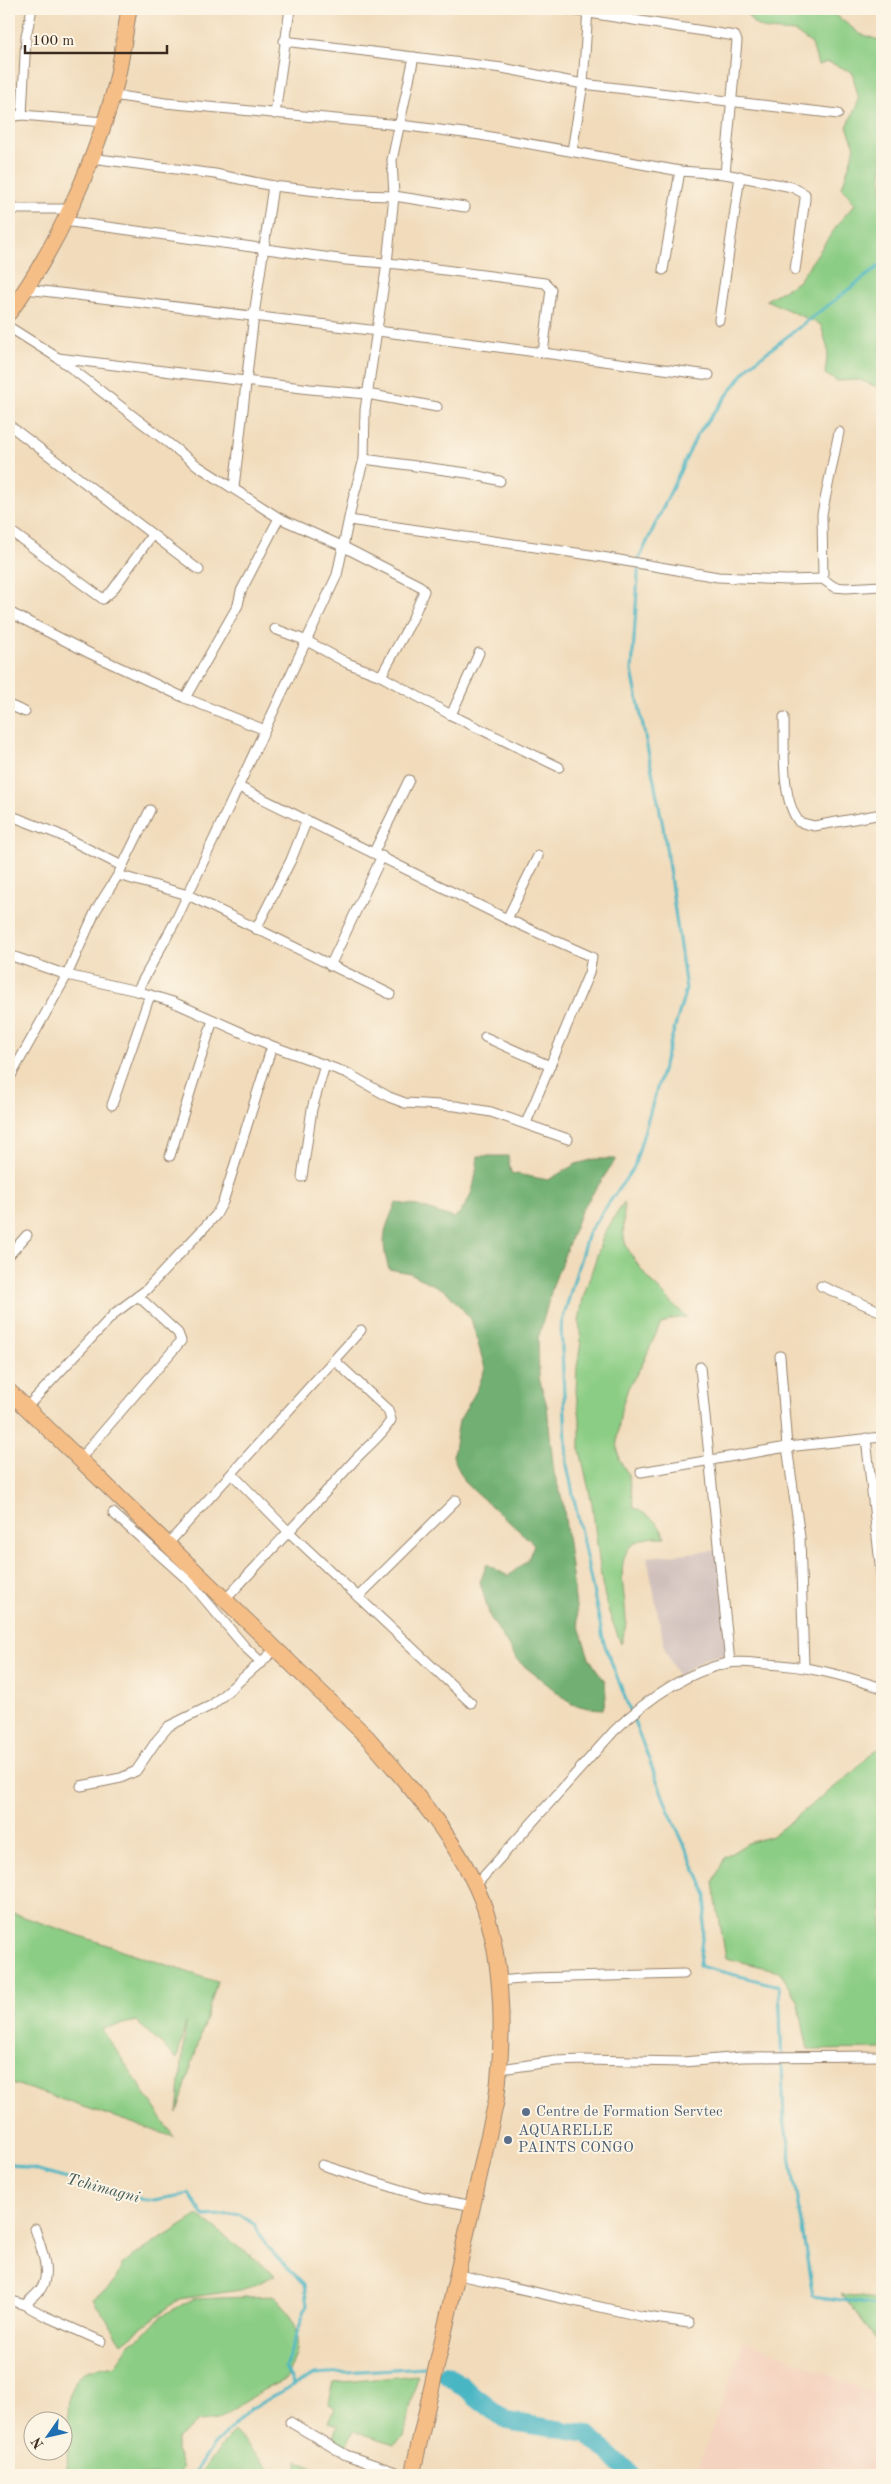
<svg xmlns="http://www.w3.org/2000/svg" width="891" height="2484" font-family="'Old Standard TT',serif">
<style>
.built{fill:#f4d3c0}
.industrial{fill:#d0c0bc}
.green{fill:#8ccd85;stroke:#647c52}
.forest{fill:#71b072;stroke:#566d48}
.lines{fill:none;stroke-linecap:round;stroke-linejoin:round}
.stream{stroke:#49b6c4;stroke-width:3}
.river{stroke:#49b6c4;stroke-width:18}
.street-casing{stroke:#96826c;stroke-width:11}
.highway-casing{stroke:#96826c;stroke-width:17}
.street{stroke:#fff;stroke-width:9}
.highway{stroke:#f6be87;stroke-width:15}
.service-dot{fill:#5c6f8a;stroke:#fcf5e5;stroke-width:2}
.labels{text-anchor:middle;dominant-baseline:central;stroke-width:4;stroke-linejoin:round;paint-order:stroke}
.service-label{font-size:15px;fill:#4e5e75;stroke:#fcf5e5;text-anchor:start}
.water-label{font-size:16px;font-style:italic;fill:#405b58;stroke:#fcf5e5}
</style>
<rect width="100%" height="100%" fill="#fcf5e5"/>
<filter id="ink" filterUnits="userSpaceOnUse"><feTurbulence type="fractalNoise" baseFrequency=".02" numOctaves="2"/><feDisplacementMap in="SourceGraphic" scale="10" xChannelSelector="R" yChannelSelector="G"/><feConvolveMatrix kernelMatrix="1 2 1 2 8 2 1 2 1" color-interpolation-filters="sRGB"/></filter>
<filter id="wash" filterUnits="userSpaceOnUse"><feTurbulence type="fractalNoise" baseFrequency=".0096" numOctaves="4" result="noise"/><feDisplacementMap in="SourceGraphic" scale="20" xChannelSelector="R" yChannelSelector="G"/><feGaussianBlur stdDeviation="1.12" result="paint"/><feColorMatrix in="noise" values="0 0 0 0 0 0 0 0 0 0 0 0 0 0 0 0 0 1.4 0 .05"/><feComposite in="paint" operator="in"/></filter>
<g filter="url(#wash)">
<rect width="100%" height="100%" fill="#f1dbbb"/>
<path class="built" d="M744,2340L882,2397V2475H674L698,2469Z"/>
<path class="industrial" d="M719,1550L729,1653L704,1659L678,1676L665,1650L647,1557Z"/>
<g class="green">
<path d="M756,9L796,14L828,9L860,34L882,41V389L860,380L837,381L825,374L828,350L821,325L766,300L798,282L841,220L855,204L842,187L855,147L847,127L859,100L852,72L828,62L818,65L812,44L795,32L767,30L754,24L745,11Z"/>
<path d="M624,1202C624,1214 623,1226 624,1238C628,1261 669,1301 687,1317L671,1319L660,1325L642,1365L628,1388L621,1410L617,1439L619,1459L628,1474L634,1508C649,1515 659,1522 665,1537C606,1535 625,1581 626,1621C626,1628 623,1636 621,1644L608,1610L602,1584L592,1504L580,1450V1418L576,1393L577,1367L581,1342L579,1322L583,1298L604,1234Z"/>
<path d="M882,1747V2049L808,2050L798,2000L779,1971L726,1958L713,1883L725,1857L748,1843L772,1836L851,1774L873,1752Z"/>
<path d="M9,1912L217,1982L177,2113L186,2022L177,2059L136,2021L102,2029L174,2137L9,2082Z"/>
<path d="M198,2215L275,2275L247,2289L179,2299L122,2343L93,2299L114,2283L123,2263Z"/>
<path d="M841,2294L882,2300V2346Z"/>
<path d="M275,2296C288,2308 300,2331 297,2349C295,2359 290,2370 286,2379L263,2390L218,2420L199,2421L176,2439V2450L183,2468L177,2475H64C66,2465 69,2455 69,2445C71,2422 60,2386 85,2372C93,2368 106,2367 115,2365L130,2344L145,2334L161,2316L193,2299Z"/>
<path d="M417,2375L404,2437L395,2444L354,2431L345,2448L333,2441L338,2425L329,2422L335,2408L328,2403L333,2383Z"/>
<path d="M234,2431L275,2475L200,2474Z"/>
<path d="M298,2460L323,2475H298Z"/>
</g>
<path class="forest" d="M478,1156H508L511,1173L548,1180L576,1164L595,1159H616L581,1211L553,1285L538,1339L539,1378L547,1406L554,1473L563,1502L578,1623L589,1658L605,1682L606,1697L603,1709L588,1708L572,1704L518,1661L490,1617L480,1582L487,1564L508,1576L528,1560L534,1544L464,1482L453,1456L459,1421L478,1388L485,1368L471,1319L446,1291L410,1273L389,1269C380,1240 384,1230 396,1203L418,1206L454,1218C474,1201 475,1180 478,1156Z"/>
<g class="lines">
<g class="stream">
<path d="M882,264L750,365L697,435L639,559L632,671L663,826L686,989L634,1167L588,1233L561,1325L567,1465L604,1643L668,1809L707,1895L699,1966L779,1986L784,2119L813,2296L882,2306"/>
<path d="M9,2163L148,2201L189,2194L204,2216L239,2214L255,2225L267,2247L304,2284L307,2304L285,2368L294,2385L314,2374L425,2367"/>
<path d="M193,2475L214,2445L250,2409L294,2385"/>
</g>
<path class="river" d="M446,2374L507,2421L588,2434L631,2475"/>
</g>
</g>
<g filter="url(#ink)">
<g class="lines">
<g class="street-casing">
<g id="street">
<path d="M564,9L735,36L737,41L725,174"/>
<path d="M284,41L502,68L583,84L838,114"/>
<path d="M113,95L165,103L400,125L480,135L680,171L725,174L792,187L805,194V199L795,270"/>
<path d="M275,114L290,9"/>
<path d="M22,115L26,36L32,9"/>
<path d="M9,117L22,115L104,122"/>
<path d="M572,151L583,84L588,9"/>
<path d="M91,158L215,174L273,186L353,195L394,196L465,207"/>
<path d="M9,209H70"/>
<path d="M64,221L346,260L398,264L545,283L551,289L543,353"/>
<path d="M663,270L680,171"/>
<path d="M26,289L378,331L709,375"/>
<path d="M719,320L740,176"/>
<path d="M9,327L58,358L198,466L279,518L342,546L420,586L424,591L412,620L381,676"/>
<path d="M58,358L310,389L367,394L437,407"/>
<path d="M9,425L199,570"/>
<path d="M364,459L467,473L500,481"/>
<path d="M234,487L254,315L273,186"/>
<path d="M349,520L590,555L718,577L787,580L823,579L834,587L846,588L882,586"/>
<path d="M9,530L103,599L112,591L152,535"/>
<path d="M823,579L822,514L839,432"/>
<path d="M9,612L91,654L185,698L265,730"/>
<path d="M275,629L307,641L347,663L381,676L451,715L559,767"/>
<path d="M185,698L238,605L241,591L279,518"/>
<path d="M9,705L25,712"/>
<path d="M451,715L479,653"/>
<path d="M784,717C785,748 780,797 799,822L814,826L882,814"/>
<path d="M239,787L507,919L592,957L589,973L526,1123"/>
<path d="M9,815L58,834L122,866"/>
<path d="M374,852L409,780"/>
<path d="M118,875L188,895L390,994"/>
<path d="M507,919L538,856"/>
<path d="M256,929L291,860L307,820"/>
<path d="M9,955L67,975L137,991L173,1002L272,1046L347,1073L389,1097L405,1103L456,1106L491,1112L568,1139"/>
<path d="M330,966L382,856"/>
<path d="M137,991L177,918L337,575L353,499L364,459L365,410L387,263L394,196L392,160L414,57"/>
<path d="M485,1037L550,1066"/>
<path d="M9,1079L67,975L96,910L118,875L150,810"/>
<path d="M112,1105L150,995"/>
<path d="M170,1156L213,1020"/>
<path d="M302,1177L312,1109L325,1065"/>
<path d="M9,1255L27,1235"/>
<path d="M821,1286L882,1312"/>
<path d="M780,1356L787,1447L800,1537L804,1666"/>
<path d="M700,1367L730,1663"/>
<path d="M26,1408L115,1313L146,1290L216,1215L223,1202L272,1046"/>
<path d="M866,1438L882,1582"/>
<path d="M79,1460L181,1341L178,1333L138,1296"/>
<path d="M641,1472L787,1447L882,1437"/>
<path d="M233,1475L290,1533L471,1703"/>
<path d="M113,1513L191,1583L245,1647L262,1663"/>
<path d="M167,1545L361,1330"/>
<path d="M358,1597L456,1500"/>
<path d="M225,1600C267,1554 311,1509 352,1463C364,1449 382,1436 391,1420L388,1410L334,1360"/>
<path d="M81,1786L121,1778L136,1771L157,1740L169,1726L212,1705L276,1649"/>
<path d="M475,1886L614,1731C645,1701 685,1672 728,1663C740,1661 754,1663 766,1664C809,1666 842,1675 882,1688"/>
<path d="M498,1981L532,1978L684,1974"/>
<path d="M501,2069L556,2061L583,2060L683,2062L742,2057L882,2056"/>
<path d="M322,2165L424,2197L474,2206"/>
<path d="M459,2275L640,2316L689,2323"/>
<path d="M9,2300L25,2305L45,2316L101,2341"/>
<path d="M25,2305C30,2299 38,2294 42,2287C51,2271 40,2245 35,2229"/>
<path d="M290,2422L346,2455L404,2475"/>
</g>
</g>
<g class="highway-casing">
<g id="highway">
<path d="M9,313C56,249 91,171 113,95C121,67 124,37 129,9"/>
<path d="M9,1391L367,1737C410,1786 464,1847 485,1909C504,1968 504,2042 496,2102L412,2475"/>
</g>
</g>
<use href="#street" class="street"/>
<use href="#highway" class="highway"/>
</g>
</g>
<g class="service-dot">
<circle cx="526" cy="2112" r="5"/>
<circle cx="508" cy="2140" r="5"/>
</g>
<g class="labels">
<g class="service-label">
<text x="536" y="2112">Centre de Formation Servtec</text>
<text x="518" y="2131">AQUARELLE<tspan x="518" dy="17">PAINTS CONGO</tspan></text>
</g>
<g class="water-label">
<text transform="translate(103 2189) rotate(15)">Tchimagni</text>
</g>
</g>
<rect width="891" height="2484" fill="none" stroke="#fcf5e5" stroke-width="30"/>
<g transform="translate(48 2436) rotate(236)"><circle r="24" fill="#fcf5e5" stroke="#afa495"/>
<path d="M0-4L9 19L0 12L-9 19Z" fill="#1f6fb2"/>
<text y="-8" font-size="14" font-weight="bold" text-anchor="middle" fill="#3b2a1e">N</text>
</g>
<path d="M25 45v8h142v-8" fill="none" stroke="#3b2a1e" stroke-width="2.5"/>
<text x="32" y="45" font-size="15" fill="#3b2a1e" stroke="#fcf5e5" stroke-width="4" paint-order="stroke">100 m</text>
</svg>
